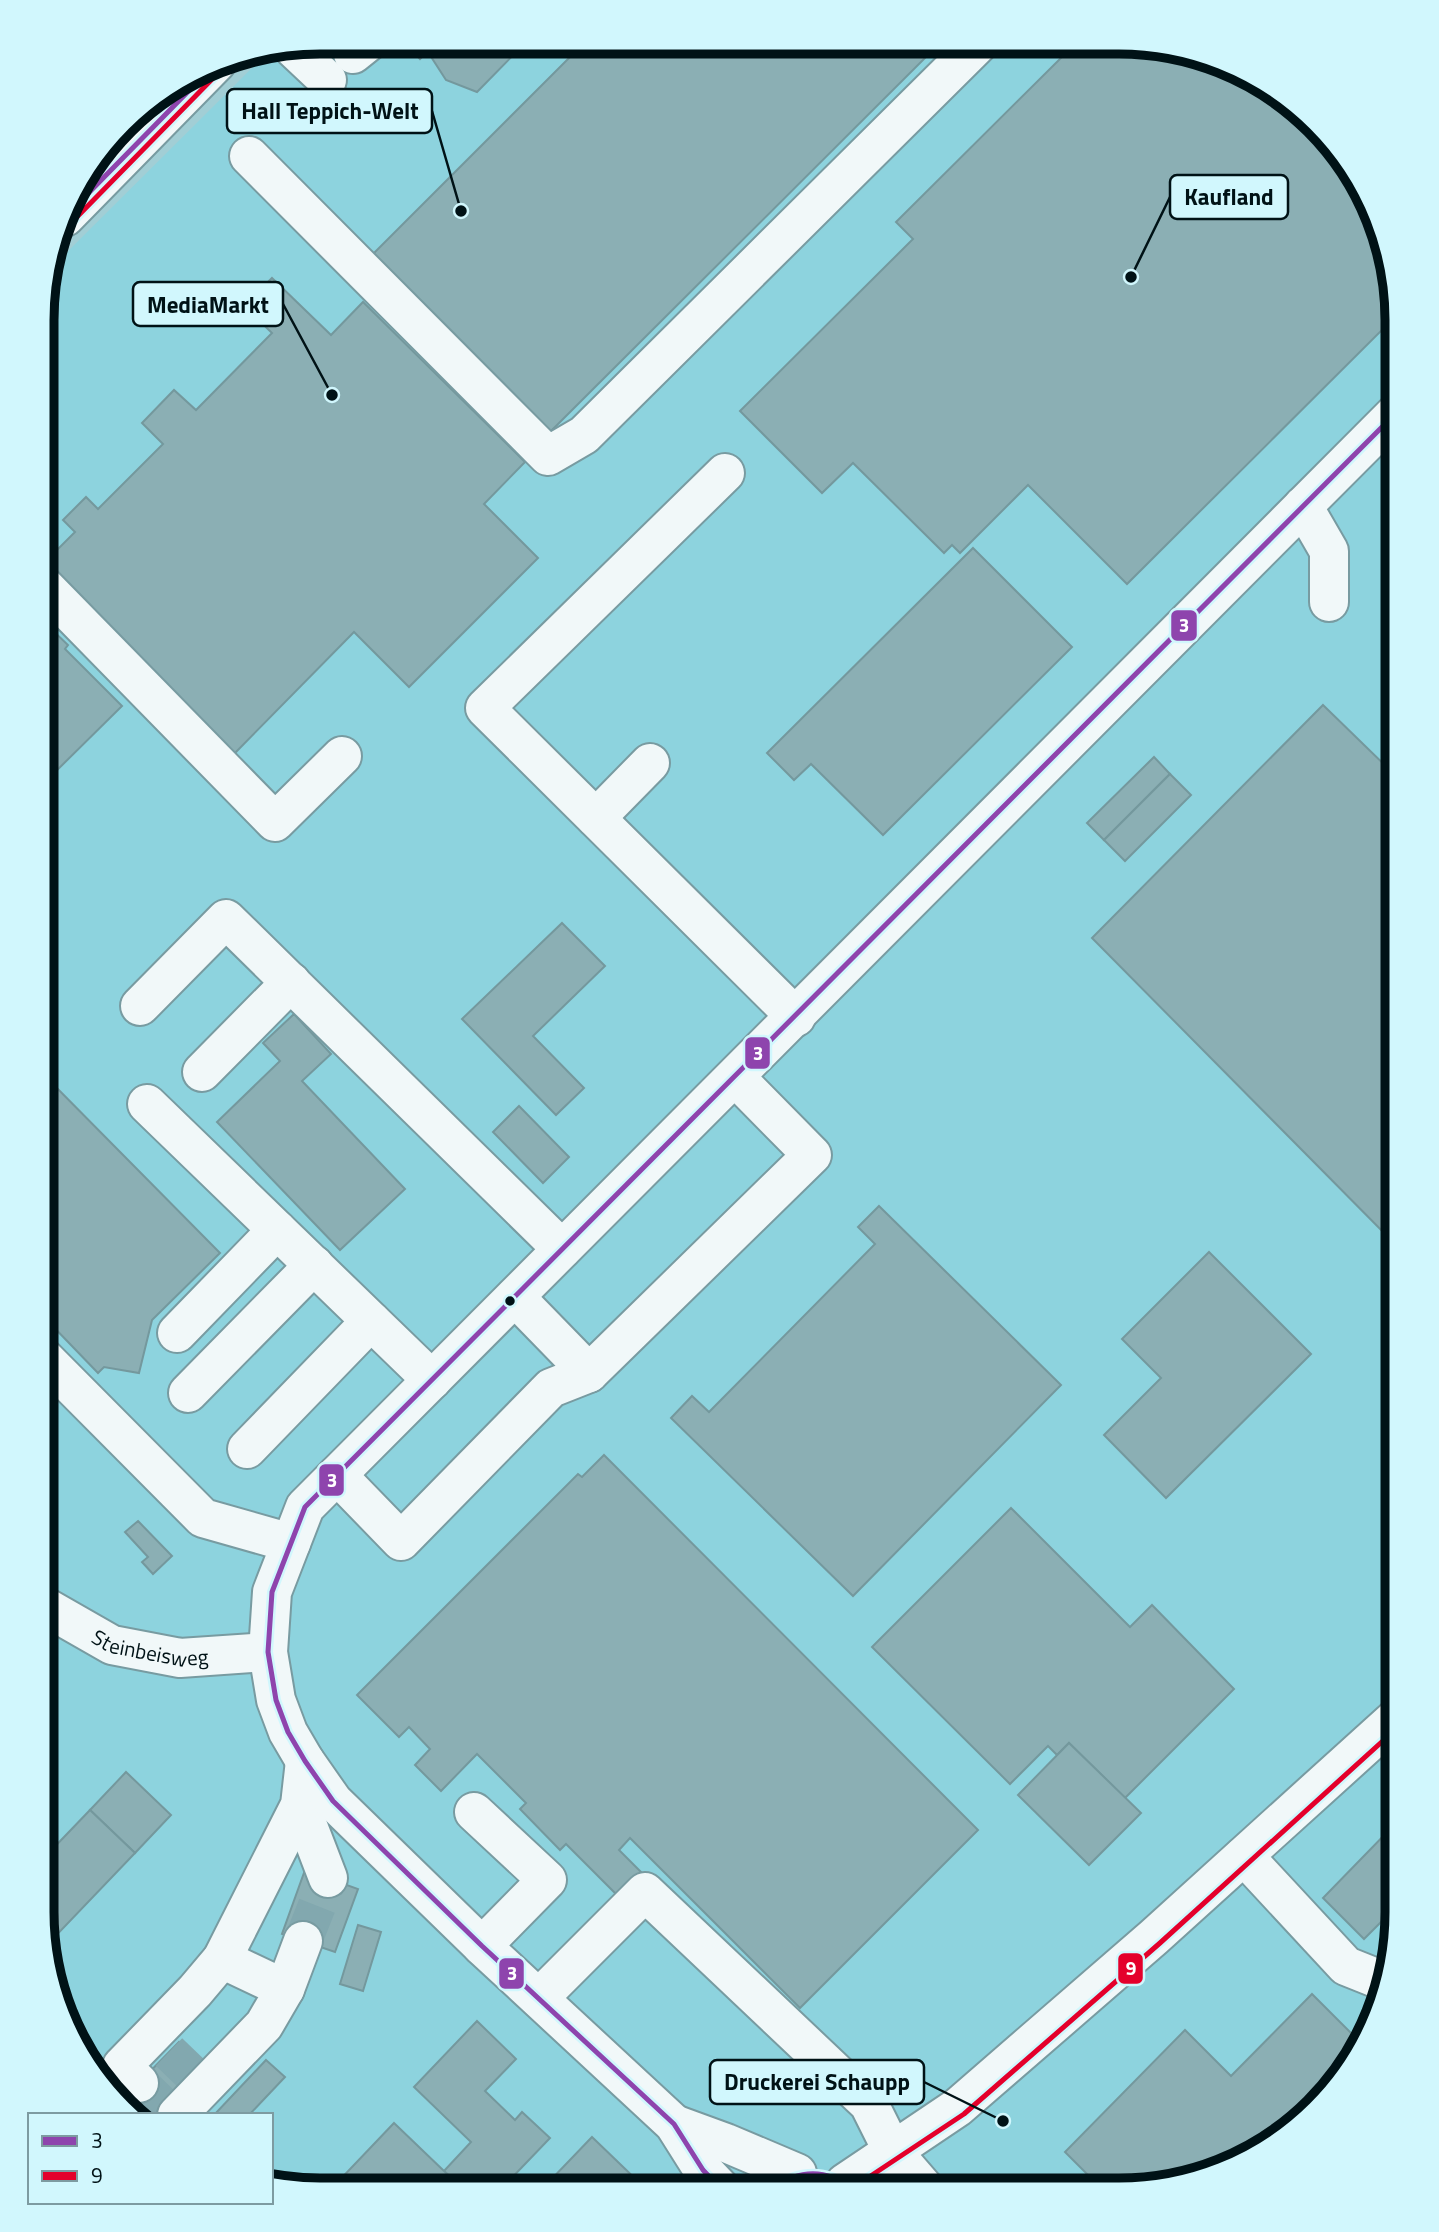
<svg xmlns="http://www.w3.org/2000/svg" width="1439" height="2232" font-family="'Titillium Web',sans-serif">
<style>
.built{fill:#8dd3de}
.building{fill:#8bafb4;stroke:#74989d;stroke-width:2}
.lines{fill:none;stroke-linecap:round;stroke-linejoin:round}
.minor-tunnel{stroke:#82a8af;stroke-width:38;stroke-dasharray:38 19;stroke-linecap:butt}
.minor-casing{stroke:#789ba1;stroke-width:42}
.major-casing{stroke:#789ba1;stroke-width:42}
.minor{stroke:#f1f8f9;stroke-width:38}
.major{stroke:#f1f8f9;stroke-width:38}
.bus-1-casing{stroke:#d1f7fd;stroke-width:10}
.bus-2-casing{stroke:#d1f7fd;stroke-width:10}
.bus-1{stroke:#8e44ad;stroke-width:5}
.bus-2{stroke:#e4002b;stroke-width:5}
.bus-dot{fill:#001216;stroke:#d1f7fd;stroke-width:2.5}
.labels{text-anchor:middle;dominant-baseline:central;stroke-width:5;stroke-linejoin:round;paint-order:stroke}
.street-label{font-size:21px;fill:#001216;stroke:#d1f7fd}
.rim{fill:none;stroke:#001216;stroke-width:9}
.leader{fill:none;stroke:#001216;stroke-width:2.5}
.callout-dot{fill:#001216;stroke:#d1f7fd;stroke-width:2.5}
.callout{fill:#d1f7fd;stroke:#001216;stroke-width:2.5}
.callout-label{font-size:23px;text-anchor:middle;font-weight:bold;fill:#001216}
.line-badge{stroke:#d1f7fd;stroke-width:2.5}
.badge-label{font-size:19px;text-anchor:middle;font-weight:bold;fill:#fff}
</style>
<rect width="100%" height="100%" fill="#a2ced5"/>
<path class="built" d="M320,42L1155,44L1288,99L1339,151L1376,213L1397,320L1396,1930L1382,2002L1340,2081L1288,2132L1226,2169L1119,2190L284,2188L271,2184V2115H148L114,2078L97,2077L63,2019L42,1912L44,284L49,270L267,53Z"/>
<g class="building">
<path d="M404,42H437L420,59Z"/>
<path d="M437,42L525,43L477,92L446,80L428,52Z"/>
<path d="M584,43L939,44L549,433L372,255Z"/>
<path d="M1075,44H1155L1225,63L1288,99L1339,151L1376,213L1396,316L1127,584L1028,485L960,553L952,545L944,553L853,463L822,493L740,411L913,239L896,222Z"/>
<path d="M272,278L331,335L363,302L525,462L484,504L538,558L409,687L354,632L234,754L44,563L75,532L63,520L86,497L98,509L163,444L142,423L174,390L196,410L272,333L244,306Z"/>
<path d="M973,548L1072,647L883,835L811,764L794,780L767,753Z"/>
<path d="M46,624L68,645L65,649L122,706L44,783V626Z"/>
<path d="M1323,705L1397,777V1246L1092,938Z"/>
<path d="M1154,757L1170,774L1104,840L1087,823Z"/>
<path d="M1170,774L1191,795L1125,861L1104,840Z"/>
<path d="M562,923L605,966L533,1036L584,1088L556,1115L462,1019Z"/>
<path d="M294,1014L331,1054L302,1081L405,1189L340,1250L217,1122L280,1061L263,1043Z"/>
<path d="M43,1074L220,1253L152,1320L139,1373L104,1367L98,1373L43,1316Z"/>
<path d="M519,1106L569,1157L543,1183L493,1132Z"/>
<path d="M879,1206L1061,1385L853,1596L671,1418L692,1396L709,1412L875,1244L858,1227Z"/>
<path d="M1209,1252L1311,1354L1166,1498L1104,1435L1161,1378L1122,1339Z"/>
<path d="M604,1455L978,1830L800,2008L630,1838L619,1850L641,1872L617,1895L566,1844L560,1850L520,1809L526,1803L477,1754L441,1791L415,1765L430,1749L409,1727L399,1737L357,1695L578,1474L582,1477Z"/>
<path d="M1011,1508L1130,1627L1152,1605L1234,1689L1125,1798L1069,1743L1057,1755L1048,1746L1010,1784L872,1647Z"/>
<path d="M138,1521L172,1556L153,1574L142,1562L148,1557L125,1532Z"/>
<path d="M1069,1743L1141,1813L1089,1865L1018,1795Z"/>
<path d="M126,1772L171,1815L135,1853L90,1810Z"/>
<path d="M90,1810L135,1853L48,1944L42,1912V1860Z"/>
<path d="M1396,1823V1920L1390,1913L1364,1939L1323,1898Z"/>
<path d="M305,1870L358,1889L335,1952L282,1934Z"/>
<path d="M358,1925L381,1932L363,1991L340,1984Z"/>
<path d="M1312,1994L1360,2042L1340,2081L1288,2132L1226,2169L1119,2190H1103L1065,2152L1185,2030L1231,2076Z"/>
<path d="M477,2021L516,2059L485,2091L515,2120L522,2112L550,2138L502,2188H462L444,2171L471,2142L414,2087Z"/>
<path d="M179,2042L204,2068L158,2115H141L124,2098Z"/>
<path d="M266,2060L285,2077L249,2115H214Z"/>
<path d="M394,2123L444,2171L462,2188H332Z"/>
<path d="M592,2137L646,2189L543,2188Z"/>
</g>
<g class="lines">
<g class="minor-tunnel">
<path d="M303,1941L328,1878"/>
<path d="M169,2052L195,2077"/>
<path d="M139,2083L165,2108"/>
</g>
<g class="minor-casing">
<g id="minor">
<path d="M293,48L327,80"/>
<path d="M353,54L368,42"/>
<path d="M249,156L548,456L584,435L978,44"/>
<path d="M725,473L485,708L796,1017"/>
<path d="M1303,506L1329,551V602"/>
<path d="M44,586L275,822L342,756"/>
<path d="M596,818L650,763"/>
<path d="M140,1006L226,919L562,1249"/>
<path d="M202,1072L291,982"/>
<path d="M147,1104L432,1380"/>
<path d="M515,1297L589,1373L812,1155L735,1077"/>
<path d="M177,1333L277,1230"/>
<path d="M43,1357L203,1518L291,1543"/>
<path d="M188,1393L314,1265"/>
<path d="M247,1449L371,1321"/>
<path d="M337,1475L401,1541L551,1388L589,1373"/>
<path id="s1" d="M42,1605L112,1645L180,1658L268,1652"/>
<path d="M300,1805L328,1878"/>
<path d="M474,1812L547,1880L482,1946"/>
<path d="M1244,1856L1346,1966L1386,1982"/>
<path d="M285,1989L303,1941"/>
<path d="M539,1998L645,1892L869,2104L893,2152L925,2189"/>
<path d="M139,2083L122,2066L195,1991L222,1959L300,1805L305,1761"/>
<path d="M177,2115L264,2025L285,1989L222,1959"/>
<path d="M674,2124L726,2143L797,2173"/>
<path d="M845,2183L958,2107L1154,1937L1396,1718"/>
<path d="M721,2189L703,2170L674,2124L482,1946L333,1801L305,1761L288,1732L276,1700L268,1652L272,1592L305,1507L1397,412"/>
</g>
</g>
<g class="major-casing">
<path id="major" d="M65,217L217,62"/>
</g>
<use href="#minor" class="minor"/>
<use href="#major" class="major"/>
<g class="bus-1-casing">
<g id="bus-1">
<path d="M65,217L216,63"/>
<path d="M721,2189L703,2170L674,2124L482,1946L333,1801L305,1761L288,1732L276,1700L268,1652L272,1592L305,1507L1397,412"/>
<path d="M770,2189C798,2170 825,2167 852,2189"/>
</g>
</g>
<g class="bus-2-casing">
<g id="bus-2">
<path d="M71,223L223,68"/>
<path d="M786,2189C804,2180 820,2179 838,2189"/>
<path d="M851,2189L964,2114L1160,1943L1396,1729"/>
</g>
</g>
<use href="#bus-1" class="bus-1"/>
<use href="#bus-2" class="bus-2"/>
</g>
<circle class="bus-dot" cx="510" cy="1301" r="6"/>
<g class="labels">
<g class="street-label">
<text stroke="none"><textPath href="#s1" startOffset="119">Steinbeisweg</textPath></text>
</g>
</g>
<path d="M0 0H1439V2232H0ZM320 54H1119A266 266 0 0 1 1385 320V1912A266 266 0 0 1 1119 2178H320A266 266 0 0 1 54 1912V320A266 266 0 0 1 320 54Z" fill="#d1f7fd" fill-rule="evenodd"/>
<path class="rim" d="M320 54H1119A266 266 0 0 1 1385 320V1912A266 266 0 0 1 1119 2178H320A266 266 0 0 1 54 1912V320A266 266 0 0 1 320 54Z"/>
<path class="leader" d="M461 211L432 111M1131 277L1170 197M332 395L283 304M1003 2121L924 2082"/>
<g class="callout-dot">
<circle cx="461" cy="211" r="7"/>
<circle cx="1131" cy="277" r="7"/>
<circle cx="332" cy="395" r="7"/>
<circle cx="1003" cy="2121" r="7"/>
</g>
<g class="callout">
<rect x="227" y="89" width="205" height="44" rx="7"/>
<rect x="1170" y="175" width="118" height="44" rx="7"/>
<rect x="133" y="282" width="150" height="44" rx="7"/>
<rect x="710" y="2060" width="214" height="44" rx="7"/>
</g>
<g class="callout-label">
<text x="330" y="119">Hall Teppich-Welt</text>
<text x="1229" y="205">Kaufland</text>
<text x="208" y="313">MediaMarkt</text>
<text x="817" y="2090">Druckerei Schaupp</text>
</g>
<g class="line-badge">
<rect x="1170" y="609" width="28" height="33" rx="7" fill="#8e44ad"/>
<rect x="744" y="1036" width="27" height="34" rx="7" fill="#8e44ad"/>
<rect x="318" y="1463" width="27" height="34" rx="7" fill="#8e44ad"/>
<rect x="1117" y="1952" width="27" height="33" rx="7" fill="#e4002b"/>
<rect x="498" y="1957" width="27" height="33" rx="7" fill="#8e44ad"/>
</g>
<g class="badge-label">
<text x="1184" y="632">3</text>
<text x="758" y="1060">3</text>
<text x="332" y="1487">3</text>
<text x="1131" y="1975">9</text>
<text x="512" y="1980">3</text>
</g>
<rect x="28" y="2113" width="245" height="91" fill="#d1f7fd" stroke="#7d9ba1" stroke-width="2"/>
<rect x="42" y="2136" width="35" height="10" fill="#8e44ad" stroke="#7d9ba1" stroke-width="2"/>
<text x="91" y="2148" font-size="21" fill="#001216">3</text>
<rect x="42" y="2171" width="35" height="10" fill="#e4002b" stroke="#7d9ba1" stroke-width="2"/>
<text x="91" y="2183" font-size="21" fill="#001216">9</text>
</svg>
